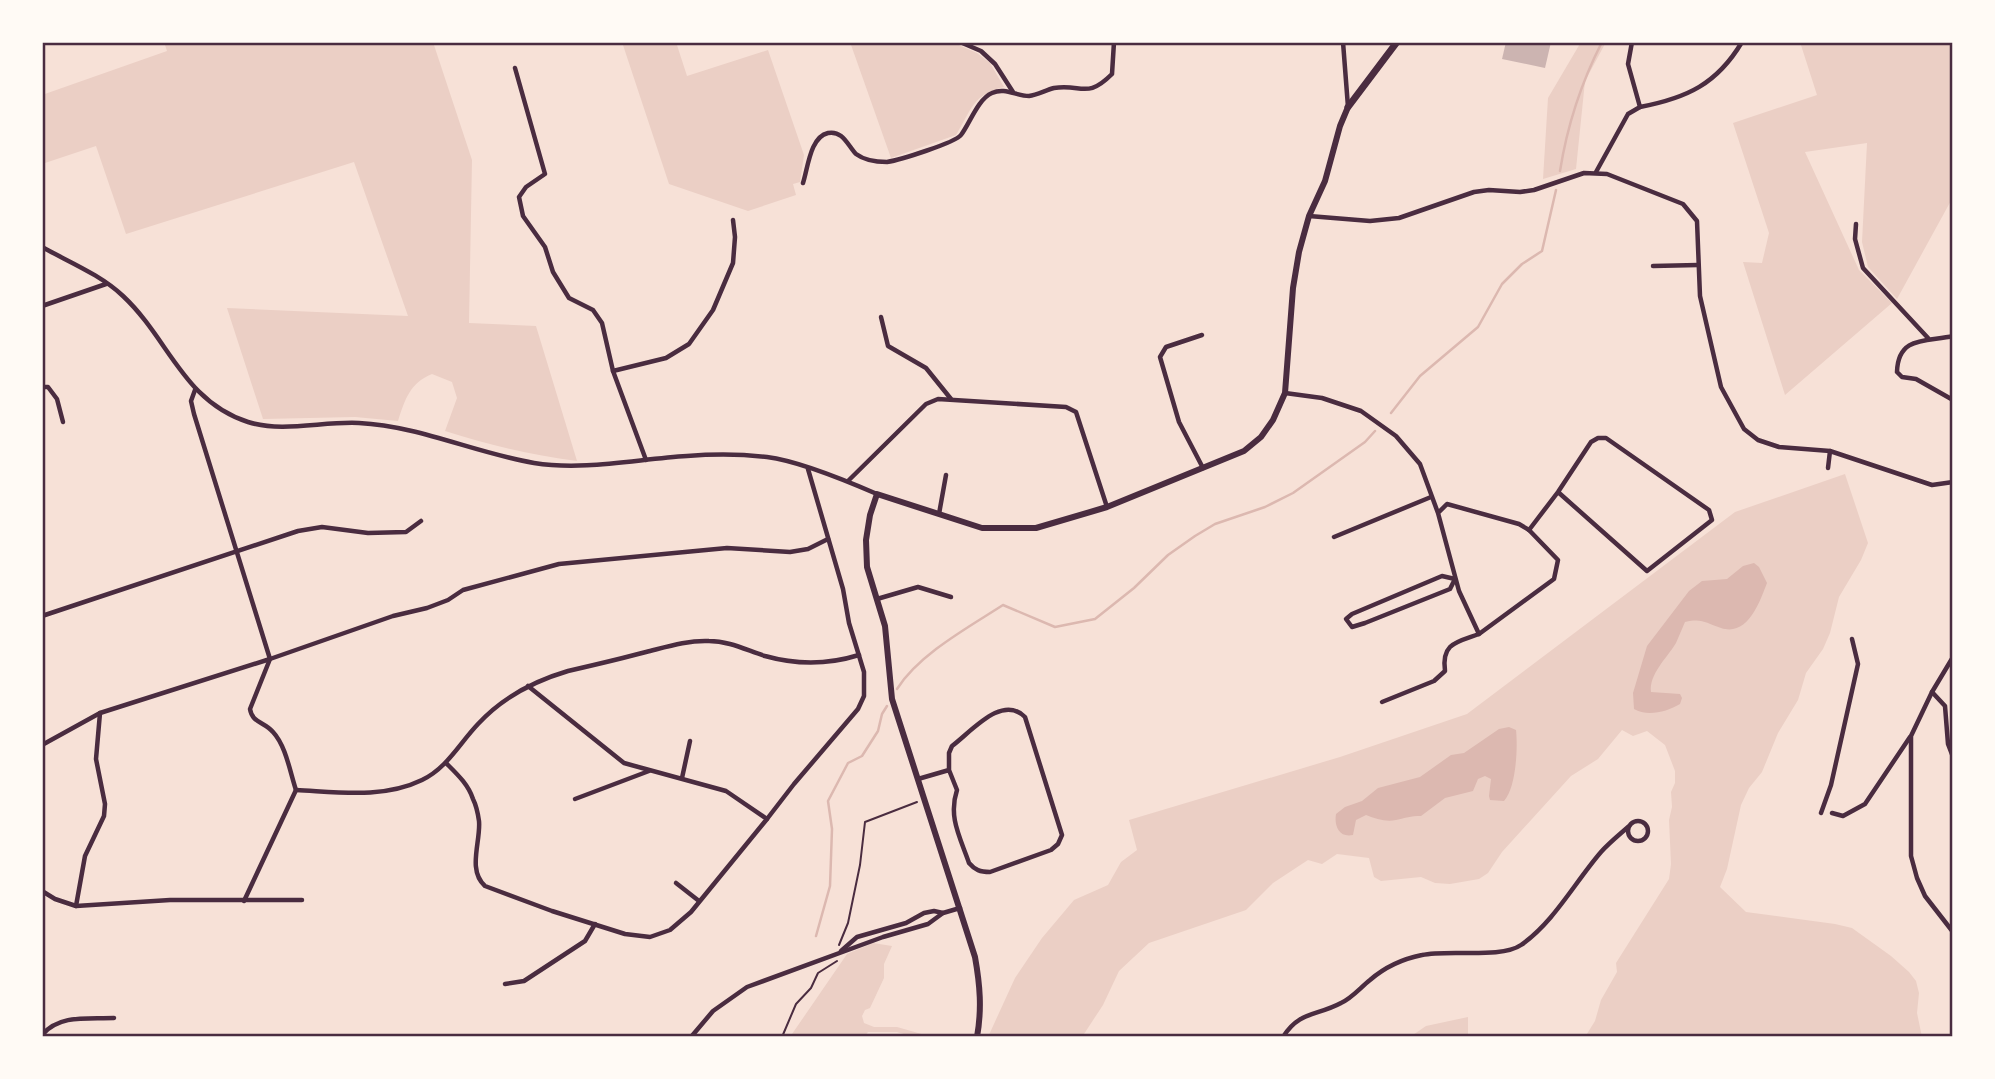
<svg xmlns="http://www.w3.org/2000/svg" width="1995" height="1079" font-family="'Open Sans',sans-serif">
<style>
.green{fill:#ebcfc5}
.water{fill:#dcb8b0}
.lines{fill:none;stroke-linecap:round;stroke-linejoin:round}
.stream{stroke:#dcb8b0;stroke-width:2.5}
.building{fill:#ccb4b1}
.path{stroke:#4a2c40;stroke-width:2}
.minor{stroke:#4a2c40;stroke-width:4.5}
.tertiary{stroke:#4a2c40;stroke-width:6}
.secondary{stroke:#4a2c40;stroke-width:7}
.neatline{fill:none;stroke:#4a2c40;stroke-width:2.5}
</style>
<rect width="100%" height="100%" fill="#f7e1d7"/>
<g class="green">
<path d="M164,42H433L472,160L469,323L536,326L577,461C531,455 489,445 445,431L457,398L452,382L432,374C410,383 405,399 398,421L355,417L263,419L227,308L408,316L354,162L126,234L96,146L42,164V95L167,51Z"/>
<path d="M622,42H676L687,76L768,50L804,155L800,182L793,184L796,195L748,211L669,184Z"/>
<path d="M850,42H952L977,53L990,63L1004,87C972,95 972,109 956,135L891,158Z"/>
<path d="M1581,42H1606L1585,81L1576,169L1543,179L1548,98Z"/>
<path d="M1800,42H1953V197L1897,299L1868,267L1862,242L1867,143L1805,152L1859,270L1892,303L1785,395L1743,262L1762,263L1769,233L1733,123L1817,95Z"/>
<path d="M1845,474L1868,543L1861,560L1839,597L1830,633L1823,649L1806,673L1798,700L1778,733L1762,772L1749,788L1741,805L1727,869L1720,887L1746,912L1835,924L1852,928L1891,956L1909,972L1916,981L1919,993L1917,1013L1922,1037H1585L1595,1021L1601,1000L1617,972L1616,963L1669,879L1671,864L1669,820L1672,807L1671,792L1675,783V771L1665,745L1647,731L1633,736L1622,730L1598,759L1571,776L1502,852L1488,873L1479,879L1450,884L1435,883L1421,877L1381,881L1374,877L1369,858L1337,854L1322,864L1308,860L1273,883L1246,910L1149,943L1119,971L1103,1005L1082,1037H988L1015,978L1042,938L1074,900L1108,885L1121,862L1137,850L1129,820L1340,757L1467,714L1735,512Z"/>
<path d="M873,943L892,946L884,964V978L870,1008L865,1010L862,1016L864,1023L874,1027H897L932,1037H914L897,1032H868L864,1037H790L847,954Z"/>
<path d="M1468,1017V1037H1410L1426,1026Z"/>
</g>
<g class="water">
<path d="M1754,563L1759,567L1767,583C1760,601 1748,637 1721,628C1705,623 1703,618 1685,622C1682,629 1679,636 1676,643C1667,658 1649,674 1651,692L1680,694L1682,698L1680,704C1667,712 1647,717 1634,709L1633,693L1647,646L1689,591L1702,581L1727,579L1743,566Z"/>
<path d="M1509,727L1516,730C1518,748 1516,788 1504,801L1490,800L1489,796L1491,779L1485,776L1478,779L1473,791L1445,798L1421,816C1410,816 1406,818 1396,820C1386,822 1376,819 1366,815L1356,820L1353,835C1339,838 1334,826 1336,814L1345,807L1362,801L1378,788L1420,777L1451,755L1464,753L1499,729Z"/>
</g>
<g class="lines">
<g class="stream">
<path d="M1560,171C1567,127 1581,83 1602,42"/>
<path d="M1391,413L1420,376L1478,327L1502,284L1522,264L1542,251L1556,190"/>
<path d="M897,689C919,654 969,627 1003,605L1055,627L1095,619L1134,588L1168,555L1195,536L1215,524L1265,507L1293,493L1365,442L1375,431"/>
<path d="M816,936L830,886L832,829L828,801L848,763L862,756L878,731L882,714L887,706"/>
</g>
</g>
<path class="building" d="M1506,42H1551L1545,68L1502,59Z"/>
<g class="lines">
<g class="path">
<path d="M839,945L848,923L860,865L865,822L917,802"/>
<path d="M782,1037L796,1004L811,988L818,973L837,961"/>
</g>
<g class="minor">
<path d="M960,42L981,51L995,64L1013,92"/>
<path d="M1343,42L1348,107"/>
<path d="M1632,42L1628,64L1640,107C1687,98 1717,84 1742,42"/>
<path d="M515,68L545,174L526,187L519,197L523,216L545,247L553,272L569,298L593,310L602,323L613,371L646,460"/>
<path d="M1596,172L1628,114L1640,107"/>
<path d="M803,183C808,168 810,137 828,133C843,130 848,146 856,154C864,160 877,162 887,162C899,160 955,143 961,135C970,123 978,99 992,93C1005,87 1016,96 1029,96C1037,95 1046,90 1054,88C1083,84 1087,99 1112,74L1114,42"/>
<path d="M1309,216L1370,221L1399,218L1474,192L1489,190L1520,192L1534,190L1584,173L1607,174L1683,204L1697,221L1700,296L1721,387L1744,429L1758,440L1779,447L1830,451L1932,485L1953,482"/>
<path d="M1856,224L1855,239L1863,268L1928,338"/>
<path d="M42,247C69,262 101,275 123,296C169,339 183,401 248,422C283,433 323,421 359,423C419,426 475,453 534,463C584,471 637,459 687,456C713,454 741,454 767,457C799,461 847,481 877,494"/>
<path d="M1653,266L1698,265"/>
<path d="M42,306L106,284"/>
<path d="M881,317L888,346L926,368L951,399"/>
<path d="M1202,335L1166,347L1160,357L1179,422L1203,468"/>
<path d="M1953,336C1928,342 1898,335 1897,372L1902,377L1916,379L1953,400"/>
<path d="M613,371L666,358L689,344L713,310L733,263L735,237L733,220"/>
<path d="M42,387H48L57,399L63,422"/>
<path d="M195,390L191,401L194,414L270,659L250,709C252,723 265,722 273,732C286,746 290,772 296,790"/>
<path d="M1285,393L1322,398L1361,411L1396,436L1420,464L1438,513L1447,504L1519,524L1529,530L1558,560L1554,579L1479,634L1459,591L1438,513"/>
<path d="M1828,468L1830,451"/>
<path d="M848,481L926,404L938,399L1066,407L1076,412L1107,507"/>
<path d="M939,514L946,475"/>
<path d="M1529,530L1558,492L1591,442L1598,438H1606L1709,510L1712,520L1647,571L1558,492"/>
<path d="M1334,537L1431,497"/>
<path d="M1442,576L1455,579L1450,589L1365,623L1352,627L1346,619L1352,614Z"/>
<path d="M877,599L918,587L951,597"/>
<path d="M42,616L298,531L322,527L368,533L406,532L421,521"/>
<path d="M1953,657L1932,692L1911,736V856L1917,878L1925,896L1953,932"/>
<path d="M528,686L624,763L726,791L767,819"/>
<path d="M1932,692L1945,706L1948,744L1953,757"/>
<path d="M1382,702L1434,681L1445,671C1441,643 1457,642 1479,634"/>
<path d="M42,745L100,713L270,659L393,616L427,608L448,600L463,590L559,564L727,548L790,552L808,549L828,539"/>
<path d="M446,763C457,774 468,784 473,799C476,805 478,814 479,821C481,841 467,870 485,886L552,911L625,934L650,937L670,930L691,912L767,819L794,784L858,709L864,696V672L849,623L843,589L808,469"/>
<path d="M682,778L690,741"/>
<path d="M918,779L949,770L957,790C948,817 960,837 969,863C975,870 980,872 990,872L1051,850L1058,844L1062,835L1025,717C1002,694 972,731 952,746L949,753V770"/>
<path d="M296,790C338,792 383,799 422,780C447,768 459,744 478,724C502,698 534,681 568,671C594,665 620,659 646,652C666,647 688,640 709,641C729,641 746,650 765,656C797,665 827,665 859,655"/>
<path d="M575,799L649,771"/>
<path d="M1821,813L1831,785L1858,664L1852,639"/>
<path d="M1832,813L1843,816L1865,804L1910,737"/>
<circle cx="1638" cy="831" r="10"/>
<path d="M676,883L699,901"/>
<path d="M42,891L55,899L76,906L85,856L104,816L105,804L96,759L100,713"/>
<path d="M244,901L296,790"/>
<path d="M76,906L170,900H302"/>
<path d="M841,951L857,937L906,923L924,913L934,911L943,913"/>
<path d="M505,984L524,981L585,941L595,924"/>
<path d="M42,1035C59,1014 89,1019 114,1018"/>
<path d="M691,1037L713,1011L747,987L883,937L928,924L943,913L960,908"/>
<path d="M1283,1037C1299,1011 1317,1016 1341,1003C1352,998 1360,988 1370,980C1385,967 1402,959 1422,955C1448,949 1501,959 1521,945C1554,922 1575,882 1601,852C1609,843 1619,835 1628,827"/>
</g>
<path class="tertiary" d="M977,1037C982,1009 980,985 975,957L892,699L885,626L867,567L866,540L870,515L877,494L982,528H1036L1107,507L1244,451L1261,437L1273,420L1285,393L1293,288L1299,252L1309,216L1325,181L1340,126L1348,107"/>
<path class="secondary" d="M1348,107L1397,42"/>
</g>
<rect width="1995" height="1079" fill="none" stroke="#fffaf5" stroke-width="88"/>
<rect x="44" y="44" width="1907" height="991" class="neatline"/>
</svg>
